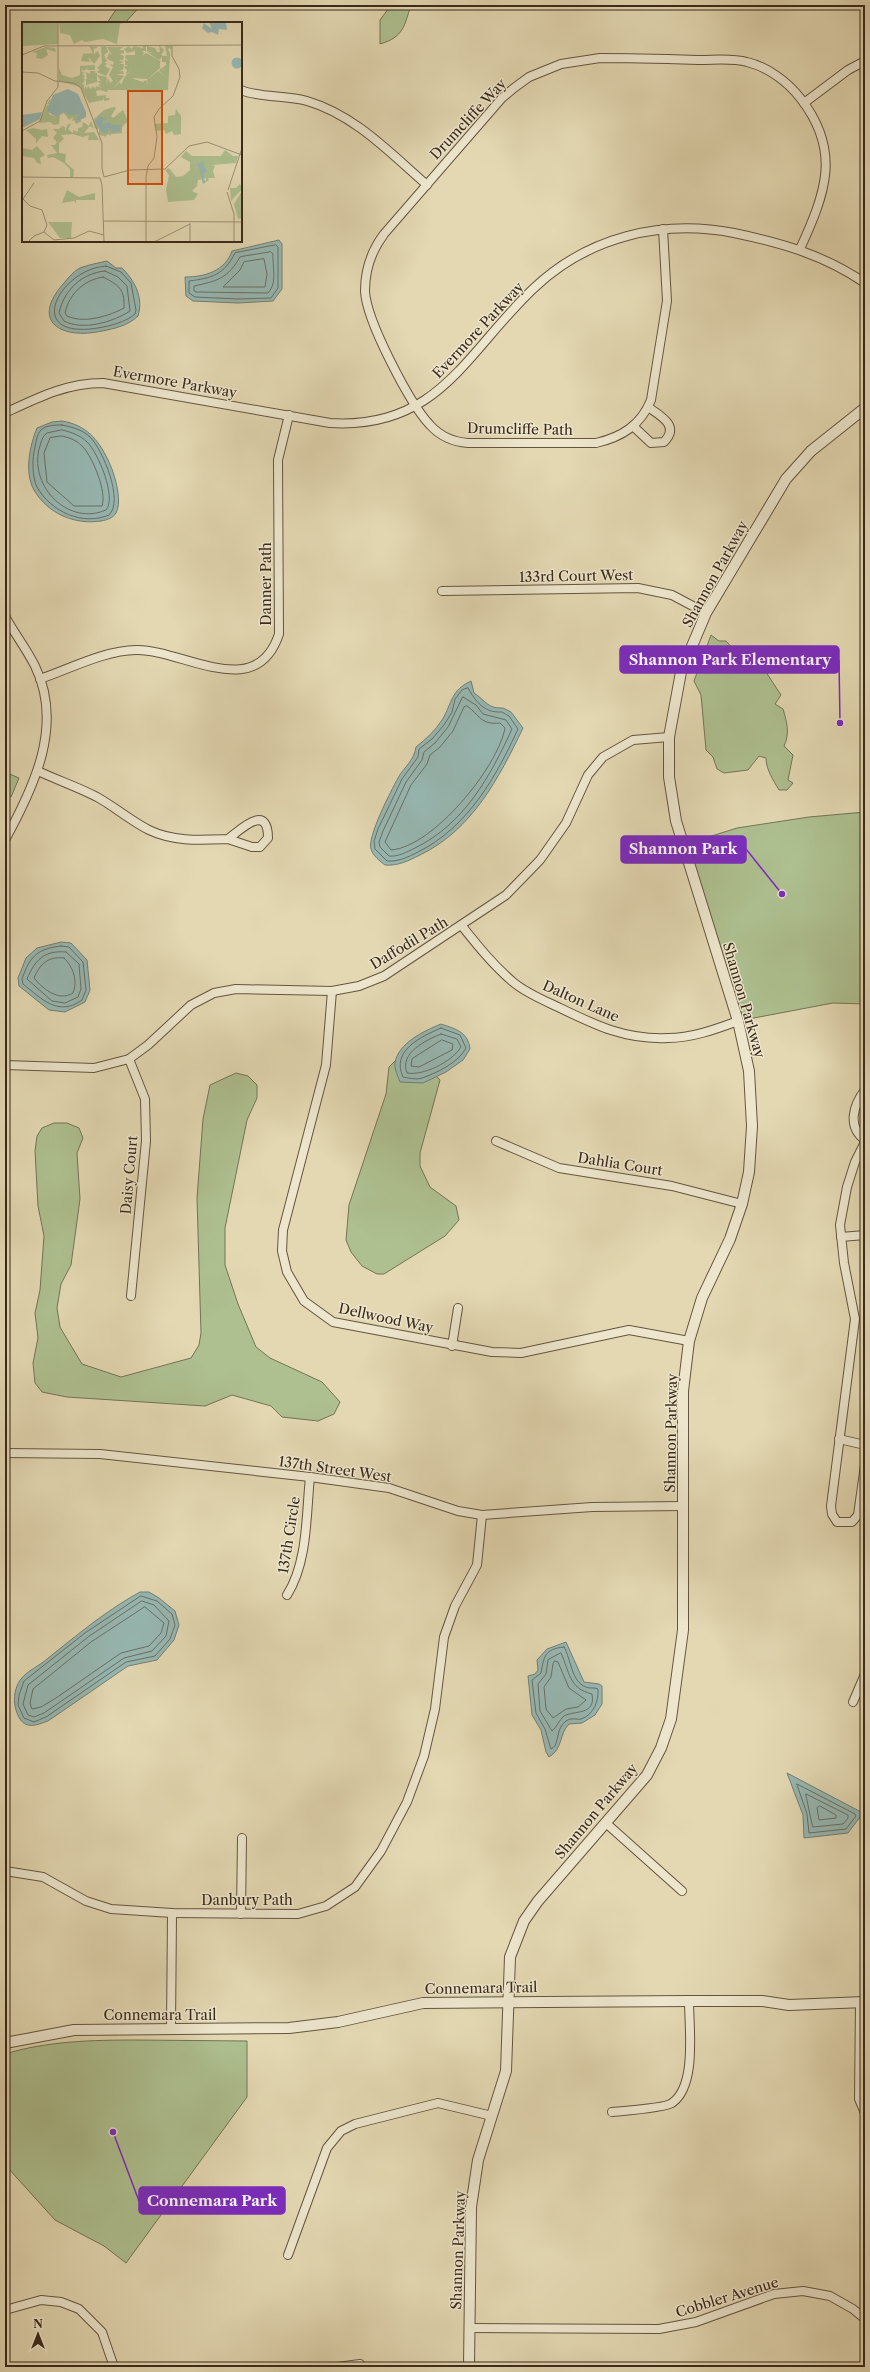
<svg xmlns="http://www.w3.org/2000/svg" width="870" height="2372" font-family="'Libre Caslon Text',serif">
<style>
.green{fill:#aec090;stroke:#747456}
.water{fill:#97b8b3;stroke:#727f76}
.lines{fill:none;stroke-linecap:round;stroke-linejoin:round}
.shore{stroke:#687067;stroke-width:1}
.minor-casing{stroke:#645541;stroke-width:10}
.tertiary-casing{stroke:#645541;stroke-width:12}
.minor{stroke:#ede6cd;stroke-width:8}
.tertiary{stroke:#ede6cd;stroke-width:10}
.labels{text-anchor:middle;dominant-baseline:central;stroke-width:3;stroke-linejoin:round;paint-order:stroke}
.street-label{font-size:14px;fill:#3a291b;stroke:#ede6cd}
.inset-road{fill:none;stroke:#9f9276;stroke-width:1}
.view{fill:#ce520e;fill-opacity:0.15;stroke:#ce520e;stroke-width:2}
.inset-edge{fill:none;stroke:#3a291b;stroke-width:2}
.leader{fill:none;stroke:#7b2cbf;stroke-width:1.5}
.callout-dot{fill:#7b2cbf;stroke:#ede6cd;stroke-width:1.5}
.callout{fill:#7b2cbf;stroke:#7b2cbf;stroke-width:1.5}
.callout-label{font-size:15px;text-anchor:middle;font-weight:bold;fill:#fff}
</style>
<rect width="100%" height="100%" fill="#e3d8b2"/>
<filter id="stains"><feTurbulence type="fractalNoise" baseFrequency=".005" numOctaves="4"/><feColorMatrix values="0 0 0 0 .2 0 0 0 0 .09 0 0 0 0 .02 0 0 0 .5 -.17"/></filter>
<radialGradient id="worn" r=".72"><stop offset=".6" stop-color="#630" stop-opacity="0"/><stop offset="1" stop-color="#630" stop-opacity=".3"/></radialGradient>
<g class="green">
<path d="M119,5H141L125,23H107Z"/>
<path d="M391,5H411C404,26 404,37 380,44V20Z"/>
<path d="M711,635L719,641H726L735,651V657L742,664L749,657L762,666L781,695L775,704L783,709C787,722 790,734 784,746L793,755L788,780L793,783L787,790H779C773,780 766,769 766,758L759,756L748,770L724,773L717,769L713,757L706,750L701,695L694,681Z"/>
<path d="M5,772L19,778L11,797L5,794Z"/>
<path d="M865,812V1004L833,1003L738,1021L683,845L737,828L809,817Z"/>
<path d="M396,1060L426,1065L440,1080L420,1153V1166L430,1187L456,1206L459,1220L445,1236L384,1274H377L362,1266L351,1252L346,1240L349,1205L386,1094L389,1067Z"/>
<path d="M236,1073L248,1076L257,1085V1098L247,1120L225,1228V1265L238,1304L256,1347L270,1358L322,1382L340,1402L334,1414L318,1421L282,1417L271,1406L232,1395L205,1406L67,1397L42,1392L35,1383L33,1363L38,1338L35,1313L40,1290L44,1236L38,1206L35,1151L37,1136L42,1128L54,1123H67L79,1128L83,1138L77,1153L80,1199L71,1265L61,1284L57,1308L60,1327L67,1339L82,1364L121,1377L191,1358L199,1345L201,1333L197,1198L203,1119L210,1085Z"/>
<path d="M137,2040L247,2041V2097L126,2263L104,2246L55,2220L8,2168L5,2160V2054C47,2041 93,2040 137,2040Z"/>
</g>
<g class="water">
<path d="M279,240L282,244V289L273,301L238,303L193,301L186,296L185,277C205,277 225,271 232,251Z"/>
<path d="M107,261L116,268H122C134,280 144,297 138,316C129,325 114,329 102,331C62,340 29,322 64,283C68,278 74,271 80,268C88,265 98,263 107,261Z"/>
<path d="M62,421C86,425 98,439 108,460C114,472 123,500 116,513C113,518 107,520 101,521C75,525 48,514 34,490C24,472 30,445 37,428L52,422Z"/>
<path d="M471,681L474,693C486,701 488,709 503,708L511,712L523,728C499,778 472,830 420,855C408,861 398,866 385,865C380,861 373,856 371,849C367,837 391,791 398,778C404,767 414,761 416,747C426,739 435,731 442,720C453,702 450,691 471,681Z"/>
<path d="M61,942L71,943L87,960L90,990L85,1002L65,1012L49,1010L19,986L18,978L26,958L37,948Z"/>
<path d="M441,1024C456,1029 468,1032 470,1049L463,1060L446,1072L423,1083L400,1082C398,1076 394,1069 395,1063C398,1043 424,1031 441,1024Z"/>
<path d="M140,1592H149L159,1598L175,1611L179,1625L174,1640L157,1660L128,1666L48,1721C39,1724 27,1730 20,1719C13,1708 12,1691 21,1679C27,1671 39,1666 47,1659C77,1635 107,1610 140,1592Z"/>
<path d="M566,1642L584,1682L599,1684L602,1686V1704L595,1715L582,1723L569,1724C559,1734 563,1749 549,1757L546,1752L541,1730L532,1715L528,1676L535,1674L538,1670L537,1660L547,1649Z"/>
<path d="M787,1773L863,1813L848,1833L804,1838L803,1815Z"/>
</g>
<g class="lines">
<g class="shore">
<path d="M276,245L278,247V288L271,298L238,299L195,297L189,293V281C212,278 224,275 235,253Z"/>
<path d="M271,252L273,254C272,266 278,282 268,293L196,292L194,291V286C218,281 228,278 240,257Z"/>
<path d="M264,259L267,274L265,287H223L240,270L244,262Z"/>
<path d="M106,266L121,272L131,283L136,310L135,314C126,322 110,326 98,328C22,340 59,269 106,266Z"/>
<path d="M105,271L118,277L127,286L130,311C113,322 83,331 64,321L59,313C64,290 82,273 105,271Z"/>
<path d="M103,277C118,285 125,288 124,308C109,316 84,324 67,316L65,313C69,294 84,280 103,277Z"/>
<path d="M62,425C72,427 83,430 90,437C103,450 124,501 109,515C83,526 51,512 37,487C32,477 32,458 35,447C36,442 37,434 41,430C46,425 56,425 62,425Z"/>
<path d="M62,430C71,432 80,435 87,442C98,452 117,498 106,510C69,526 30,488 39,449C41,443 42,436 47,433Z"/>
<path d="M61,436C69,437 78,441 83,447C93,458 107,492 102,506H74L47,482L44,453L50,438Z"/>
<path d="M468,688C476,702 484,713 502,712L509,716L518,729C496,777 468,827 418,852C408,857 398,862 387,861L375,849L374,841L378,829L402,779L418,757L419,749L432,739L444,725L452,712L455,699L462,690Z"/>
<path d="M463,697L476,705L483,714L506,720L512,729C490,777 464,824 415,848C407,852 398,857 389,856L380,847L379,842L383,831L406,782L422,760L424,752L435,743L448,727Z"/>
<path d="M467,706C480,715 480,725 500,723L505,728C498,767 433,847 391,850L385,842L411,785L427,764L430,755L440,747L453,731L464,707Z"/>
<path d="M61,946L69,947L83,962L86,990L82,1000C58,1017 42,999 23,984L22,979C30,956 37,949 61,946Z"/>
<path d="M66,952L79,964L81,989L78,997L65,1003L52,1001L27,979C35,960 44,950 66,952Z"/>
<path d="M64,958C73,967 78,980 73,993C59,1002 43,989 34,978C40,964 48,956 64,958Z"/>
<path d="M441,1028L460,1035L466,1048C459,1062 437,1073 422,1078C417,1080 408,1078 403,1077C391,1051 420,1037 441,1028Z"/>
<path d="M441,1034L457,1039L461,1047C452,1062 423,1076 407,1073C399,1053 426,1040 441,1034Z"/>
<path d="M442,1040L453,1044L452,1050L419,1067L411,1066L412,1059Z"/>
<path d="M141,1596L157,1601L172,1614L175,1625L170,1639L155,1656L126,1662L46,1717L34,1722L24,1718L18,1705L19,1695L24,1681L85,1633Z"/>
<path d="M142,1601L154,1605L169,1621L166,1636L152,1651L124,1658L44,1713L34,1717L28,1715L23,1704L28,1685L88,1637Z"/>
<path d="M145,1607L164,1623L161,1633L149,1646L121,1653L56,1698L41,1707L32,1709L30,1703L33,1689L91,1642Z"/>
<path d="M564,1647C571,1658 571,1682 586,1687C590,1689 594,1687 598,1689C599,1700 594,1715 581,1719C576,1720 572,1717 566,1721C557,1728 559,1737 555,1746L551,1749L545,1729L536,1713L532,1680L541,1673C544,1657 544,1649 564,1647Z"/>
<path d="M561,1653C570,1672 568,1688 592,1694C596,1716 574,1710 564,1716C559,1720 557,1727 552,1731L540,1711L538,1684L546,1674L548,1660Z"/>
<path d="M555,1661L558,1662L569,1688L586,1700L578,1707L566,1709L553,1718L546,1709L544,1687L551,1677L553,1664Z"/>
<path d="M797,1784L855,1814L856,1816L846,1829L809,1833L807,1814Z"/>
<path d="M806,1794L848,1815V1818L843,1824L813,1827Z"/>
<path d="M820,1806L836,1815V1818L819,1820L817,1808Z"/>
</g>
<g class="minor-casing">
<g id="minor">
<path d="M241,90C259,98 286,95 307,101C355,115 390,153 427,185"/>
<path d="M804,103L848,70L865,61"/>
<path d="M663,229L667,301L651,400C641,425 622,437 596,443H468C454,442 440,436 430,425C410,404 366,320 365,291C365,270 372,250 384,234L502,98L514,88L529,77L561,64L600,58C634,58 667,59 701,60C715,60 732,58 747,62C768,67 788,82 801,99C842,152 825,194 800,249"/>
<path d="M5,413C37,398 66,383 103,383L330,423C439,430 467,351 534,288C588,237 661,219 734,233C782,243 824,255 865,283"/>
<path d="M634,427L651,443L664,442C680,426 661,416 648,407"/>
<path d="M442,591L638,588L672,595L706,613"/>
<path d="M5,616C14,633 26,648 35,666C64,725 34,787 5,840"/>
<path d="M40,679C69,669 106,650 136,650C183,649 256,704 279,634L278,460L289,415"/>
<path d="M38,771C57,780 78,787 97,797C115,807 131,821 149,830C174,842 201,840 228,839C240,830 268,802 268,838L260,847H252L228,839"/>
<path d="M462,926C478,946 493,965 513,982C526,993 543,1000 558,1007C595,1025 625,1040 668,1038C692,1038 716,1029 738,1021"/>
<path d="M332,991L326,1065L283,1230L282,1251L287,1272L304,1301L333,1322L492,1352L521,1353L629,1330L689,1341"/>
<path d="M129,1059L145,1099L146,1141L131,1296"/>
<path d="M5,1065L94,1068L129,1059L148,1045L191,1005L214,993L236,989L332,991L359,986L384,976L506,895L540,860L566,823L588,775L603,757L633,740L669,737"/>
<path d="M865,1090C853,1105 847,1127 865,1140"/>
<path d="M496,1141L559,1168L672,1186L742,1204"/>
<path d="M865,1142L855,1162L847,1187L840,1225L844,1263L855,1319L831,1506L832,1514L837,1522H852L858,1515L865,1465"/>
<path d="M841,1237L865,1235"/>
<path d="M452,1346L458,1308"/>
<path d="M839,1439L865,1445"/>
<path d="M5,1453L100,1454L310,1477L389,1488L458,1511L482,1515L592,1507L683,1506"/>
<path d="M287,1595C308,1562 306,1515 310,1477"/>
<path d="M853,1702L865,1674"/>
<path d="M607,1824L682,1891"/>
<path d="M5,1871L43,1877L86,1901L111,1909L172,1913L298,1914L326,1906L355,1887L381,1851L407,1802L424,1756L435,1709L444,1637L455,1606L477,1565L482,1515"/>
<path d="M241,1914L242,1838"/>
<path d="M860,2002L859,2099L865,2113"/>
<path d="M171,2028L172,1913"/>
<path d="M612,2112C622,2111 666,2108 672,2103C697,2086 689,2028 689,2001"/>
<path d="M288,2255L327,2148L341,2131L355,2124L438,2103L492,2116"/>
<path d="M5,2310L41,2300L61,2302L79,2309L102,2332L114,2367"/>
<path d="M469,2328L659,2329L696,2322L774,2294L803,2291L830,2296L853,2309L865,2319"/>
<path d="M337,2367L360,2364"/>
</g>
</g>
<g class="tertiary-casing">
<g id="tertiary">
<path d="M5,2043L74,2030L289,2028L338,2022L423,2003L689,2001H762L789,2005L865,2002"/>
<path d="M469,2367L471,2207L478,2160L506,2071L510,1957L524,1921L538,1901L647,1775L661,1748L671,1719L683,1630V1391L689,1341L702,1298L730,1239L742,1204L749,1172L752,1126L749,1071L738,1021L676,821L669,777V737L681,672L706,613L786,479L811,451L865,408"/>
</g>
</g>
<use href="#minor" class="minor"/>
<use href="#tertiary" class="tertiary"/>
</g>
<g class="labels">
<g class="street-label">
<text transform="translate(468 119) rotate(-47)">Drumcliffe Way</text>
<text transform="translate(478 330) rotate(-47)">Evermore Parkway</text>
<text transform="translate(175 382) rotate(10)">Evermore Parkway</text>
<text transform="translate(520 429) rotate(1)">Drumcliffe Path</text>
<text transform="translate(715 574) rotate(-61)">Shannon Parkway</text>
<text transform="translate(576 576) rotate(-1)">133rd Court West</text>
<text transform="translate(266 584) rotate(-90)">Danner Path</text>
<text transform="translate(409 943) rotate(-31)">Daffodil Path</text>
<text transform="translate(744 1000) rotate(74)">Shannon Parkway</text>
<text transform="translate(581 1001) rotate(24)">Dalton Lane</text>
<text transform="translate(620 1164) rotate(9)">Dahlia Court</text>
<text transform="translate(129 1175) rotate(-85)">Daisy Court</text>
<text transform="translate(386 1318) rotate(12)">Dellwood Way</text>
<text transform="translate(671 1433) rotate(-89)">Shannon Parkway</text>
<text transform="translate(335 1469) rotate(8)">137th Street West</text>
<text transform="translate(289 1535) rotate(-81)">137th Circle</text>
<text transform="translate(596 1811) rotate(-50)">Shannon Parkway</text>
<text x="247" y="1900">Danbury Path</text>
<text transform="translate(481 1988) rotate(-1)">Connemara Trail</text>
<text x="160" y="2015">Connemara Trail</text>
<text transform="translate(458 2250) rotate(-88)">Shannon Parkway</text>
<text transform="translate(727 2297) rotate(-17)">Cobbler Avenue</text>
</g>
</g>
<g transform="translate(22 22)">
<rect width="220" height="220" fill="#e3d8b2"/>
<path d="M0,0H36V22L0,24ZM37,0H102V1L98,2L95,22L81,17L63,20L60,18L52,22L48,13L38,11ZM120,23H124V29H120L122,31L120,34L124,31L138,39V46L126,57L106,56L104,54L110,47L104,53L105,48L102,45L106,43H103V38L107,39L103,36L104,33H113V29L105,31L102,27L107,24L109,27L112,24L121,26ZM137,23L142,28L139,33L142,34H145L143,23L149,24V29L148,26L146,27L148,32L146,68H123L120,71L121,68H114L110,71L111,68H86L85,70L78,68L74,69L75,74L84,73V76H88L87,78L82,79V75L81,78L67,81L58,65L37,59V46L40,53L50,56L58,53V44L73,43V48H65L66,46L61,49L59,46L60,50H63L60,52L63,54L61,57H63L60,63L62,62V67L64,64L65,67L66,64L69,67L71,64L73,67L74,64L80,66L76,63L79,62L75,59H79L75,53L85,55L84,62L86,56L88,61L91,59L87,53L91,45L87,42L91,43L92,40L85,37L87,31L90,33L85,25H101L97,28H102V31L97,32L102,34L101,38H96L102,40L97,42H102L101,48H95L101,49L102,52H94L102,54L91,67L98,60L99,63L103,54L121,60L124,58L126,62L125,58L136,49L144,55L137,49L139,46L143,49L140,46L144,43V40H140V35L137,38L125,30L133,32L125,29V24L133,26L135,30H138ZM67,24L76,25L72,27V32L76,29L78,34L72,42L66,35L68,40L59,39L61,32L71,31ZM84,24L86,30L82,33L85,39L82,41H85L83,44L88,47L84,54L75,50L78,47L75,46L80,41L79,25ZM24,25L33,26L34,30L24,27L26,33L20,37L14,36L15,31L10,30ZM68,49H74L72,50L75,51V60L64,63V57L69,56L65,57L64,50L68,52ZM28,77L30,81L26,86L27,92L34,95L42,89L56,91L59,92L55,96L60,99L54,102L52,98L50,99L51,95L47,98L42,91L38,93L37,102L32,103L28,100L17,101L25,83L28,82H25ZM92,85L94,86L89,94L91,96L101,88L106,99L100,105V111H104L89,112V114L86,112L82,116L83,114L77,113V107L73,106L71,98L82,88ZM154,87L159,94V112L152,113L150,109L144,112L142,108L134,109L132,102L146,101V94L153,93ZM69,99L72,107L68,104L62,111L72,110L77,118H66L67,113L60,115L51,112L39,113L42,117L37,121V131L44,132L43,140L52,148L51,156H48V147L42,141L31,135L26,136L25,133L35,131L29,123H33L35,120L31,116L35,111L31,107H37L40,104L43,105V109L46,102H49L46,107L51,111V108L56,110V106L60,105L61,100L67,104ZM11,106L20,108L25,107L26,115L20,114L14,121V117L4,108ZM15,124L23,133L18,136L19,142L15,141L12,136L0,134V126L10,128ZM203,128L211,134H216L214,141L190,143L193,144L191,149L193,156H186L187,158L184,160V156L176,158L175,164L170,169L176,172L172,178L146,180L144,168L147,153L143,148L147,146L154,155L161,154L168,148V140L159,135L164,129L170,134H199ZM218,162L220,167L209,179L208,166H214ZM45,168L57,175L73,171V178H54V181L52,179L40,181ZM220,169V191L219,196L216,197L212,182ZM26,200H50L49,216H38Z" fill="#aec090"/>
<path d="M187,0H204L205,8L197,7L196,13L190,10L186,11L180,6L182,1L190,7ZM209.5 41a5.5 5.5 0 1 1 11 0a5.5 5.5 0 1 1-11 0ZM46,67L56,72L64,90V95L54,100V96L58,92L48,93L41,90L34,95L25,89L31,73ZM20,90L18,97L0,106V93ZM77,94L87,97L81,98L80,102L88,100L90,103H99L98,109L91,111L87,106L85,111H80L73,100ZM182,139V145L185,148L181,153L183,154L181,156L184,160L181,162L176,142Z" fill="#97b8b3"/>
<path class="inset-road" d="M0,33L22,24L220,23M0,50L16,51L33,59L52,61L59,66L80,121V146M0,109L18,99L25,79L36,65V0M80,146L82,155L108,148L143,147L167,124L185,120L220,133M0,155L78,156L80,163M80,163L82,220M206,168L220,126M205,170L212,192V220M1,177L8,184L20,188L25,203L22,210L12,214L6,220M1,177L12,161M82,199L220,200M22,210L32,218L52,216L67,209L82,213M124,220V155L126,144L132,136L135,115L132,95L137,87L151,74L158,55L157,47L150,34V24M132,220L168,202M168,220V201"/>
<path class="view" d="M106,69H140V162H106Z"/>
<rect width="220" height="220" class="inset-edge"/>
</g>
<path class="leader" d="M840 723L839 660M782 894L746 849M113 2132L139 2201"/>
<g class="callout-dot">
<circle cx="840" cy="723" r="4"/>
<circle cx="782" cy="894" r="4"/>
<circle cx="113" cy="2132" r="4"/>
</g>
<g class="callout">
<rect x="620" y="646" width="219" height="27" rx="4"/>
<rect x="621" y="836" width="125" height="27" rx="4"/>
<rect x="139" y="2187" width="146" height="27" rx="4"/>
</g>
<g class="callout-label">
<text x="730" y="665">Shannon Park Elementary</text>
<text x="683" y="854">Shannon Park</text>
<text x="212" y="2206">Connemara Park</text>
</g>
<rect width="870" height="2372" fill="none" stroke="#e3d8b2" stroke-width="20"/>
<rect x="6" y="6" width="858" height="2360" fill="none" stroke="#3a291b" stroke-width="2"/>
<rect x="10" y="10" width="850" height="2352" fill="none" stroke="#3a291b"/>
<g transform="translate(38 2334)" stroke="#ede6cd" stroke-width="3" paint-order="stroke">
<path d="M0-3L7 15L0 10L-7 15Z" fill="#3a291b"/>
<text y="-6" font-size="11" font-weight="bold" text-anchor="middle" fill="#3a291b">N</text>
</g>
<rect width="100%" height="100%" filter="url(#stains)"/>
<rect width="100%" height="100%" fill="url(#worn)"/>
</svg>
